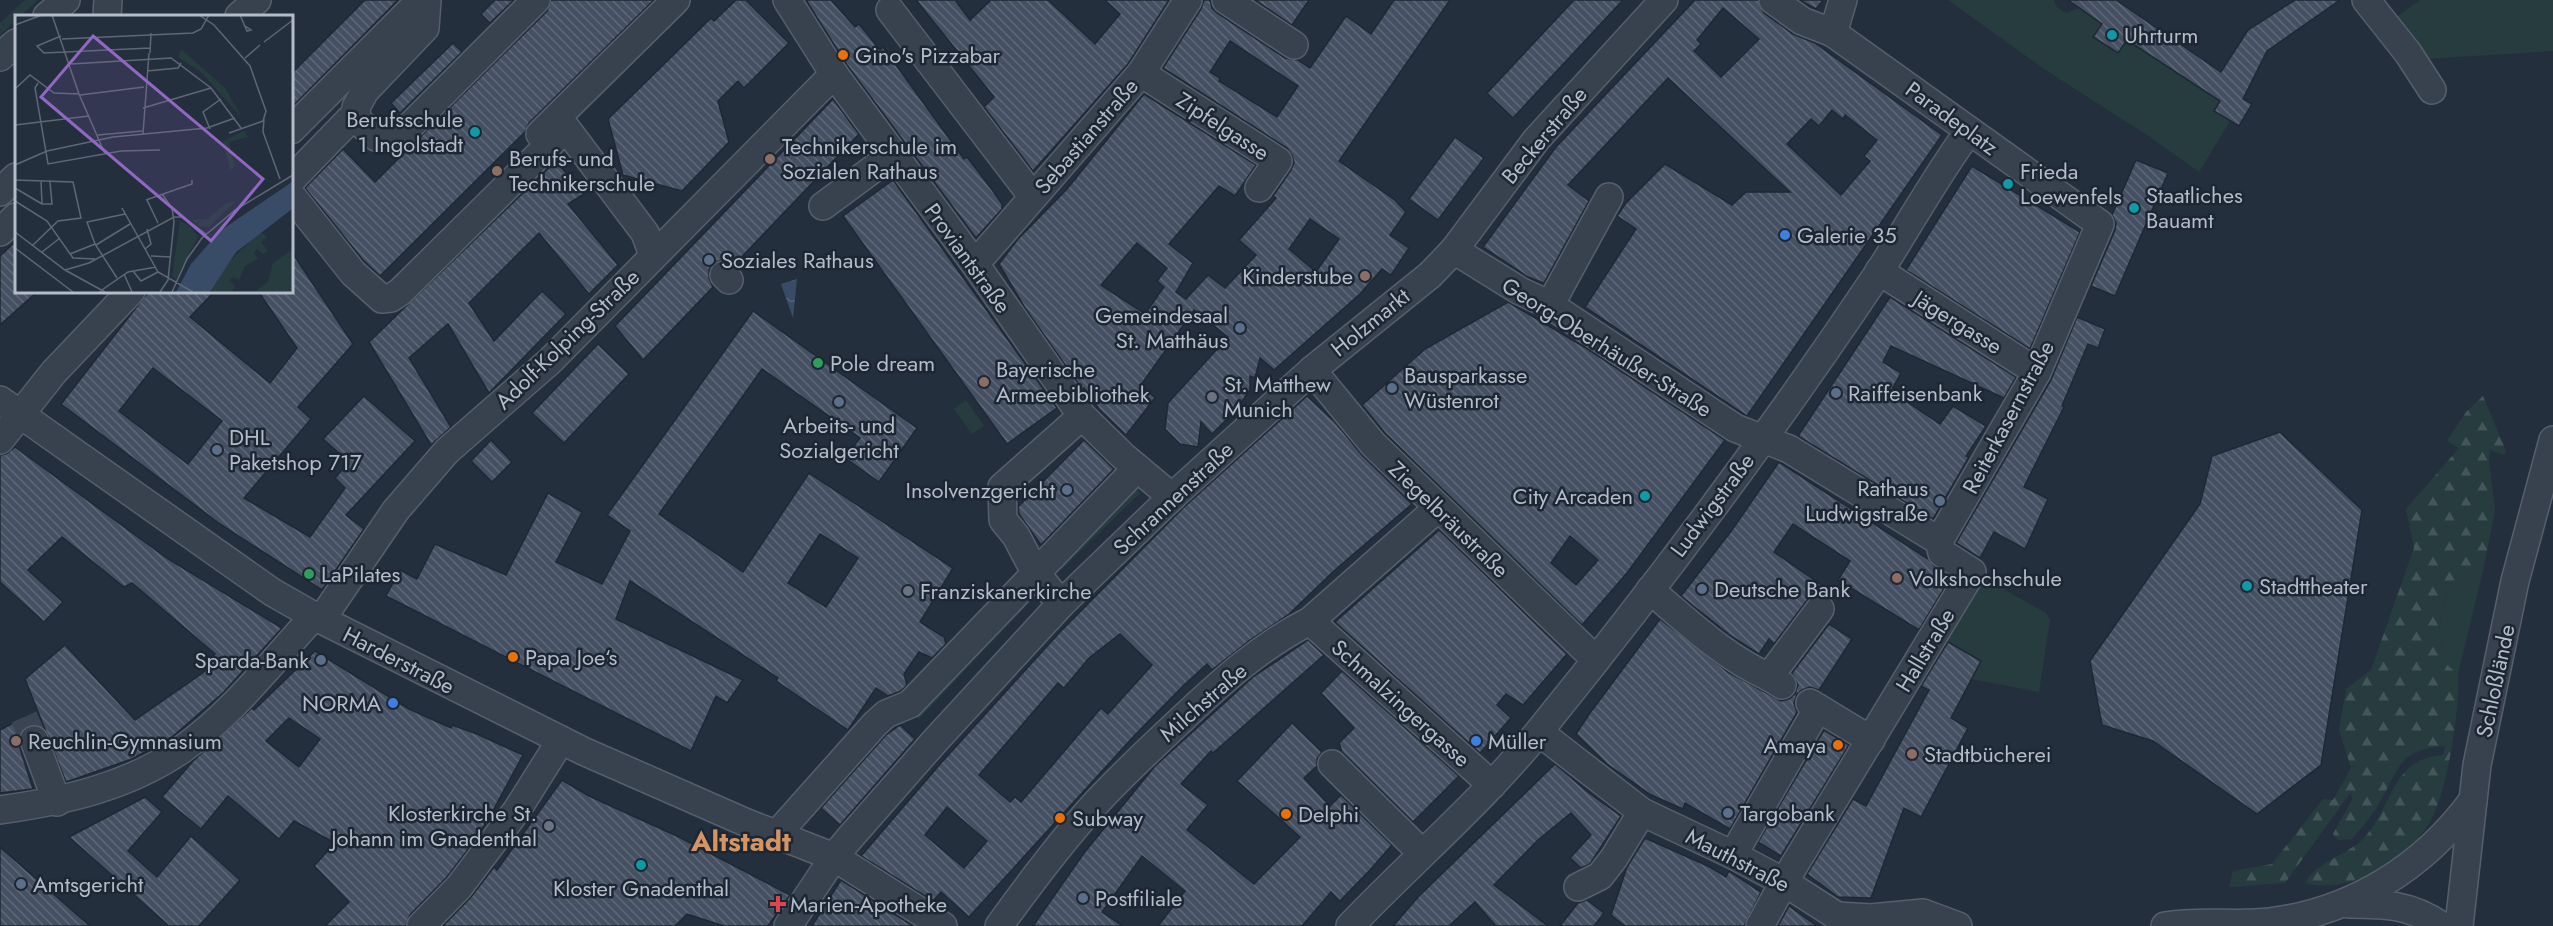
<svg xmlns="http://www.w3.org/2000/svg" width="2553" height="926" font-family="Jost,sans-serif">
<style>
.green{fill:#263c3f}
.forest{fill:url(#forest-firs)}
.water{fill:url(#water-ripples)}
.building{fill:url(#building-back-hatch);stroke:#1f2835;stroke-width:1.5;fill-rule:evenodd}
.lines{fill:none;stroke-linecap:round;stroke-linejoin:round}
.minor-tunnel{stroke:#3a4453;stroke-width:27;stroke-dasharray:27 14;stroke-linecap:butt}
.minor-casing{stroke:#565f6c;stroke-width:30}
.minor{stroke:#38414e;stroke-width:27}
.culture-dot{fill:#0f9aa8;stroke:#1d2633;stroke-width:2}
.food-dot{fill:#e8710a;stroke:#1d2633;stroke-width:2}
.education-dot{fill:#8d6e63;stroke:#1d2633;stroke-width:2}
.shop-dot{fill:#3f7fe0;stroke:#1d2633;stroke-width:2}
.service-dot{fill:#5c6f8a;stroke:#1d2633;stroke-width:2}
.leisure-dot{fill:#2e9e5b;stroke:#1d2633;stroke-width:2}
.worship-dot{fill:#6b7280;stroke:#1d2633;stroke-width:2}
.health-dot{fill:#e0444e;stroke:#1d2633;stroke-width:2}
.labels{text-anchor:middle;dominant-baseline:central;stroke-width:5;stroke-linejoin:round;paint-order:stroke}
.poi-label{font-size:22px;fill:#b4bcc9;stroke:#1d2633;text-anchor:start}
.street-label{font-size:22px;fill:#b4bcc9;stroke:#1d2633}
.district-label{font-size:28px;font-weight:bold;fill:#d59563;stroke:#1d2633}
.inset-road{fill:none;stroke:#5e6776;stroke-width:1.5}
.view{fill:#9266c3;fill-opacity:0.15;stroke:#9266c3;stroke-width:3}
.inset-edge{fill:none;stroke:#b4bcc9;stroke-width:3}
</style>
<defs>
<pattern id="forest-firs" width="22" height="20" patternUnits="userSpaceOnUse" patternTransform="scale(1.5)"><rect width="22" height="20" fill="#263c3f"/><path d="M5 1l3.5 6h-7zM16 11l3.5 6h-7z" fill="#435659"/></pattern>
<pattern id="water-ripples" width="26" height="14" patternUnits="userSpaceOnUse" patternTransform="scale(1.5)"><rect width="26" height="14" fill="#394c67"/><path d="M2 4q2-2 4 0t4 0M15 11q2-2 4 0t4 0" fill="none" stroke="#53647b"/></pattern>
<pattern id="building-back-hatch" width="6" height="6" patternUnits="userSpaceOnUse" patternTransform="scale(1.5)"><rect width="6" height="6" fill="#455162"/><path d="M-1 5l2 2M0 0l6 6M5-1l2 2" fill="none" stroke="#5d6877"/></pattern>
</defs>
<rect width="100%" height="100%" fill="#242f3e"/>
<g class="green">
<path d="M1948,0H2054L2057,7L2066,13L2079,8L2220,101L2214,111L2230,121L2199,172L2150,137L2044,69Z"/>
<path d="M2420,0H2553V51L2425,59L2392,20Z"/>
<path d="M966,400L984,426L972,434L954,409Z"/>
<path d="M1133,485L1140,493L1062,569L1055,561Z"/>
<path d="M2483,571L2458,674C2455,671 2450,668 2448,665C2436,645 2437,607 2451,588C2458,578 2471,575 2483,571Z"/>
<path d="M1989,581L2046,613L2050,620L2039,692L1971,679L1980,661L1938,637L1974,583Z"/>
<path d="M1021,597L1028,604L919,719L912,712Z"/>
</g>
<g class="forest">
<path d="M25,0H38L20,16H16V20L0,35V23Z"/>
<path d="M2483,396L2506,451L2504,455L2490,450L2489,461L2495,511L2483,571C2471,575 2458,578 2451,588C2437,607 2436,645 2448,665C2450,668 2455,671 2458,674C2460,708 2448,787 2432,818C2412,858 2350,896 2305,883C2317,861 2348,855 2364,838C2394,806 2390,759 2443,755L2445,746C2398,750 2400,767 2380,802C2372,816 2361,828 2352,839L2338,840L2333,834L2352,800L2351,792L2285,883L2229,887L2233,871L2272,864L2323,799L2333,800L2351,768L2339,730L2346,689L2371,670L2414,548L2406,509L2459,448L2447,441L2466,412Z"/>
</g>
<path class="water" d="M797,279L793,318L781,284Z"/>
<g class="building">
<path d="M365,0H398L291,108V74Z"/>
<path d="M495,0H514L490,23L481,14Z"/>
<path d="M551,0H654L529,123L525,132L380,276L363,260L305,188L343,149L375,182L547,11Z"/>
<path d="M736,0H746L789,43L744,88L738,81L718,101L729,142L682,191L623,175L608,119L711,18L714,21Z"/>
<path d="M806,0H831L855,27L859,24L880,50L883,47L964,159L967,157L993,191L1002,204V209L976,238L847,65Z"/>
<path d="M916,0H955L970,20L991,0H1048L1095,44L1120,14L1105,0H1169L1128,64L1033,171L984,107L994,97Z"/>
<path d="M1204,0H1210L1212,8L1217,13L1285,58L1298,60L1310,68L1346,16L1371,34L1394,0H1450L1339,161L1395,200L1406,212L1390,235L1409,248L1391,275L1382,269L1360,294L1274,370L1260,358L1255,378L1250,376V390L1236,410L1212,434L1201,422L1198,447L1180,444L1165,429L1168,403L1228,337L1194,310L1141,385L1155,398L1126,435L1099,409L1084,388L1082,389L1025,308L999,264L1018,239L1067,189L1144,94L1256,165L1235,196L1219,186L1169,244L1193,263L1176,292L1186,299L1208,275L1225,288L1256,255L1239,240L1276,198L1273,196L1291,170L1294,163L1292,155L1287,148L1163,68L1201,9ZM1230,41L1298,86L1277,117L1219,81L1220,78L1210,72ZM1310,219L1339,239L1316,272L1289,249ZM1137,243L1167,268L1157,281L1164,287L1145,314L1101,285Z"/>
<path d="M1255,0H1309L1292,25Z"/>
<path d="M1574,0H1623L1513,118L1487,93Z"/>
<path d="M1695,0H1758L1764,13L1793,34L1815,43L1942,135L1747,416L1585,307L1636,229L1617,216L1626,203L1665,164L1732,205L1746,192H1790L1668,78L1568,185L1589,201L1544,283L1528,277L1483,247L1556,147ZM1723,8L1759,39L1721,77L1694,51L1701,44L1697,40ZM1832,110L1843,119L1845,115L1877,140L1864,156L1870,161L1841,195L1787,144L1811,119L1819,126Z"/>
<path d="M1800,0H1823L1816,9Z"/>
<path d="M2068,0H2116L2221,72L2248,30L2295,0H2340L2267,51L2243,99L2252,104L2239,126L2214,111L2220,101L2127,40L2118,53L2093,37L2102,24Z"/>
<path d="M453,43L462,52L400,113L391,103Z"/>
<path d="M833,99L859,134L735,264L729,260H721L712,264L709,270V278L713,287L643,360L615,326Z"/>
<path d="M1455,137L1484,158L1438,220L1409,199Z"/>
<path d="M2136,160L2168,173L2115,296L2091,286L2115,230L2116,223L2112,215Z"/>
<path d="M556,161L584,194L568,204L618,265L589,294L539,233L469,303L494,341L542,291L566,314L489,393L448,324L409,358L451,427L431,445L369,342Z"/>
<path d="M1972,166L2080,232L2030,349L1906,270Z"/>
<path d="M893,180L1057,408L1007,444L843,216Z"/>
<path d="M16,241V291H38L0,325V256Z"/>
<path d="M291,251L353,344L298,407L311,419L244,498L310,537L345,488L335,478L349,462L323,439L364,396L415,441L346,515L364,529L322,590L220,524L61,404L149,291H215L190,317L270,383L297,348L258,291H291ZM153,368L222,421L188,464L119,411Z"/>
<path d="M1890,297L2016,377L2004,398L1891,346L1883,362L1901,373L1891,391L1940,424L1953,406L1986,426L1966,456L1969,457L1933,519L1798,436Z"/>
<path d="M1508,302L1586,348L1725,440L1627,573L1582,625L1385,433L1362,405L1425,349ZM1570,536L1598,560L1576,585L1551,563Z"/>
<path d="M753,311L917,428L879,482L845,458L860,438L762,369L659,514L743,572L809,473L953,568L920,622L944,637L946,644L932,658L919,652L904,674L907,685L901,691L888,696L876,688L848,730L776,681L778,678L630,581L616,619L743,680L727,703L716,696L691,751L386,596L400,570L417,579L435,544L506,575L548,493L582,512L556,562L602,584L630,531L607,515ZM820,534L858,558L826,607L788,583Z"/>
<path d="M2077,317L2105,329L2098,348L2088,344L2062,406L2064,407L2024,487L2048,499L2025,549L1994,532L1980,558L1956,543L2051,380Z"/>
<path d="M598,344L629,374L564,443L532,413Z"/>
<path d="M1307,396L1335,422L1362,455L1412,504L1335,570L1288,615L1250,640L1212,670L1207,664L1183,686L1134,736L969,917L941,892L933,901L861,856L941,763L1060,632L1183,508ZM1120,634L1152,665L1108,714L1101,708L1021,802L1015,797L1010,802L979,775L1058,683L1064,688L1089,658ZM947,807L987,841L964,868L925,835Z"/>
<path d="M2280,432L2362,510L2321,765L2257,814L2153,741L2102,725L2090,661L2200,504L2212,456Z"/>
<path d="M491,440L512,462L492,482L471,461Z"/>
<path d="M1084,440L1114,469L1041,545L1019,514L1018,507Z"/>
<path d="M15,447L168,559L282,628L223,693L172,737L132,759L66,782L25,679L65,645L135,720L204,672L215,654L132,583L124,587L62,537L28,570L63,602L44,622L0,582V455L6,454Z"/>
<path d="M1779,462L1928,559L1934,566L1951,577L1919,630L1838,580L1850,561L1793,524L1774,552L1826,588L1822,593L1814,594L1808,599L1774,644L1769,639L1759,654L1731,636L1681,596L1732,530Z"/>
<path d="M1439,530L1567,654L1523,705L1506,694L1497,705L1511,718L1480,753L1335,622Z"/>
<path d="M1660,619L1728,672L1781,701L1789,699L1795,694L1798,685L1792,673L1829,624L1852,639L1819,690L1810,687L1802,690L1797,694L1794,703L1797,712L1730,829L1685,803L1683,809L1651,795L1607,764L1576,734L1590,713Z"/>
<path d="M1308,640L1324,655L1213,753L1211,751L1181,784L1208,805L1187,830L1254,884L1300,837L1237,781L1292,723L1322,752L1317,759V766L1304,778L1330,806L1341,795L1392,845L1370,870L1340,901L1331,892L1302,926H1158L1185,891L1142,856L1102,912L1123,926H1033L1084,853L1155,766L1253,677Z"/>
<path d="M1948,642L1981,661L1951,718L1968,728L1921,817L1904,808L1871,898L1838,897L1807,874L1853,799L1866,806L1929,690L1921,686Z"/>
<path d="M315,651L409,709L451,728L452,725L477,734L523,755L489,818L473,843L447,877L410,915L406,926H325L349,902L314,866L335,843L294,821L279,839L228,796L201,829L162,797L193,761L252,708L254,710ZM289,718L320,739L299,767L266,741Z"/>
<path d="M1342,671L1459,776L1413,822L1342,752L1339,743L1354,728L1321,693Z"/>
<path d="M15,722L19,745L33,789L0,793V730Z"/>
<path d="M900,725L915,739L840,825L821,808L886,735Z"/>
<path d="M1824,730L1849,745L1781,856L1758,842Z"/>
<path d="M1555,764L1589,793L1621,816L1590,864L1581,868L1570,858L1591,835L1571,813L1538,840L1494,885L1548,926H1496L1475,902L1449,926H1393L1419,896Z"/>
<path d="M562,780L589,796L679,837L790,895L768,926H724L687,914L675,926H443L471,897L494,867L497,870Z"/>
<path d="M145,797L162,812L128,851L157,877L191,836L240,880L199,926H169L69,837Z"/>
<path d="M1645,838L1710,867L1726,877L1729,871L1761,892L1744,926H1625L1611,915L1627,867Z"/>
<path d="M0,847L90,926H0Z"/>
<path d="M841,880L913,926H812Z"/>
<path d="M1587,900L1604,913L1594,926H1560L1578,903Z"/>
<path d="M1789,906L1817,926H1778Z"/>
</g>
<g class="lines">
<path class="minor-tunnel" d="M24,717L34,740"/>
<g class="minor-casing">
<g id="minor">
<path d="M427,0L425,28L365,91L356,107L357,120L376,137L395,138L405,131L536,0"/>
<path d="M787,0L834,74L975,264L1082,416L1123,456L1172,497"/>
<path d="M1226,0L1294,45"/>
<path d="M1773,0L1802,21L1833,33L2100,224L2037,372L1939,541"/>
<path d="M2366,0L2408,53L2432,90"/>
<path d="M890,10L1033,197"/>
<path d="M47,16L66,0"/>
<path d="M107,16L108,0"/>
<path d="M239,16L257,0"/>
<path d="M1833,33L1843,0"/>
<path d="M0,57L16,43"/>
<path d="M1141,73L1278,161L1259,188"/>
<path d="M291,130L421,0"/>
<path d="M540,134L676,0"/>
<path d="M291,180L355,114"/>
<path d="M0,192L16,177"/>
<path d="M291,195L353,273L382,299L391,298L400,292L566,128L645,233L653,255"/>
<path d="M823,206L892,155"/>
<path d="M0,232L16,217"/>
<path d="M1454,250L1520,291L1550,305L1735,428L1789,449L1939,541L1942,553L1972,572L1784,882L1760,926"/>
<path d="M975,264L1141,73L1188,0"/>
<path d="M1879,271L2037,372"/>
<path d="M724,275L729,280"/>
<path d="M1550,305L1609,197"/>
<path d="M1312,370L1373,444L1596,660"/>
<path d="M0,400L272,592L314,616L583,751L747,823L834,857L943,926"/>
<path d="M0,440L54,372L131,291"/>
<path d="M1650,590C1687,621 1724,657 1769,677"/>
<path d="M1061,604L1035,572L1016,536L1003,520L1002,487L1082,416"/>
<path d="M321,620L396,510L447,451L550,361L834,74"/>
<path d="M1310,621L1492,785"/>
<path d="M1782,685L1769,677L1820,609"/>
<path d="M1810,703L1871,740"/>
<path d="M1539,732L1642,812L1733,855L1784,882L1837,916L1871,918L1923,913L1958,926"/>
<path d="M34,740L57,802"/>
<path d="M1332,764L1422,853"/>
<path d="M0,810C64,801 127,787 181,750C232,714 272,662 314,616"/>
<path d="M777,834L875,724L886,714L910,704L1137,468"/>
<path d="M1733,855L1818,708"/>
<path d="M1578,887L1600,876L1614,858L1642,812"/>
<path d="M2348,904C2385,904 2410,904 2442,926"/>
<path d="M421,926L459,887L517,810L561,740"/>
<path d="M788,926L834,857L848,840L934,742L1061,604L1172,497L1312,370L1430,275L1454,250L1536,140L1664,0"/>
<path d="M999,926C1030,883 1062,840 1098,801C1125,772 1154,745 1183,718C1222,681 1262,645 1310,621L1438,508"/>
<path d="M1350,926C1413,860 1484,800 1541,729C1660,582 1774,429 1879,272C1909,225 1936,176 1969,131"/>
<path d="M2165,926C2200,920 2236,926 2270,922C2354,911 2424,867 2473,800"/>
<path d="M2459,926L2477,765L2515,581L2553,440"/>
</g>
</g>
<use href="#minor" class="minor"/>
</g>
<g class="culture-dot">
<circle cx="2112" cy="35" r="6"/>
<circle cx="475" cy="132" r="6"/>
<circle cx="2008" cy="184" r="6"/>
<circle cx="2134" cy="208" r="6"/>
<circle cx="1645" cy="496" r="6"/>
<circle cx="2247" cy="586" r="6"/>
<circle cx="641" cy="865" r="6"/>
</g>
<g class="food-dot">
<circle cx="843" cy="55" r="6"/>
<circle cx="513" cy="657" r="6"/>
<circle cx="1838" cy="745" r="6"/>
<circle cx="1286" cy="814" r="6"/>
<circle cx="1060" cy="818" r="6"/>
</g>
<g class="education-dot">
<circle cx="770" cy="159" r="6"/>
<circle cx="497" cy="171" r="6"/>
<circle cx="1365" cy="276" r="6"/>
<circle cx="984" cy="382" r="6"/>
<circle cx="1897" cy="578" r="6"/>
<circle cx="16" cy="741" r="6"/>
<circle cx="1912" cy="754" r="6"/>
</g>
<g class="shop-dot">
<circle cx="1785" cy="235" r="6"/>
<circle cx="393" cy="703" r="6"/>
<circle cx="1476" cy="741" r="6"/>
</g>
<g class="service-dot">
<circle cx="709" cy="260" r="6"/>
<circle cx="1240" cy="328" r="6"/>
<circle cx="1392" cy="388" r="6"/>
<circle cx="1836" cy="393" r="6"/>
<circle cx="839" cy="402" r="6"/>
<circle cx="217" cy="450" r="6"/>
<circle cx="1067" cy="490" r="6"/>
<circle cx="1940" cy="501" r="6"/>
<circle cx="1702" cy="589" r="6"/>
<circle cx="321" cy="660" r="6"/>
<circle cx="1728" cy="813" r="6"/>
<circle cx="21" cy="884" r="6"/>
<circle cx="1083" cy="898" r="6"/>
</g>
<g class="leisure-dot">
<circle cx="818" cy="363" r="6"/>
<circle cx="309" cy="574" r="6"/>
</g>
<g class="worship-dot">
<circle cx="1212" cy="397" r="6"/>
<circle cx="908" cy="591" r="6"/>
<circle cx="549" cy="826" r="6"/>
</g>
<path class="health-dot" d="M775 895h6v6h6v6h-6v6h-6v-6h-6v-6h6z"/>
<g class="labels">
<g class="poi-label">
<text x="2124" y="35">Uhrturm</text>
<text x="855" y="55">Gino's Pizzabar</text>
<text x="463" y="119" text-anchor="end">Berufsschule<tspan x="463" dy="25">1 Ingolstadt</tspan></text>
<text x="782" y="146">Technikerschule im<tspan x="782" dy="25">Sozialen Rathaus</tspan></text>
<text x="509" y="158">Berufs- und<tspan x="509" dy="25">Technikerschule</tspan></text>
<text x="2020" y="171">Frieda<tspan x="2020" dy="25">Loewenfels</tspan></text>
<text x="2146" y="195">Staatliches<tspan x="2146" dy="25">Bauamt</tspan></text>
<text x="1797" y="235">Galerie 35</text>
<text x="721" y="260">Soziales Rathaus</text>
<text x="1353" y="276" text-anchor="end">Kinderstube</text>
<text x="1228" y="315" text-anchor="end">Gemeindesaal<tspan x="1228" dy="25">St. Matthäus</tspan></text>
<text x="830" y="363">Pole dream</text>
<text x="996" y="369">Bayerische<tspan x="996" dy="25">Armeebibliothek</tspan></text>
<text x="1404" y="375">Bausparkasse<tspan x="1404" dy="25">Wüstenrot</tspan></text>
<text x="1224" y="384">St. Matthew<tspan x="1224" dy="25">Munich</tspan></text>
<text x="1848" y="393">Raiffeisenbank</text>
<text x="839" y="425" text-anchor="middle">Arbeits- und<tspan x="839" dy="25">Sozialgericht</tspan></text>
<text x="229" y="437">DHL<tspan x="229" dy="25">Paketshop 717</tspan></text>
<text x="1928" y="488" text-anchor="end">Rathaus<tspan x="1928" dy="25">Ludwigstraße</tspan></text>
<text x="1055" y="490" text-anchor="end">Insolvenzgericht</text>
<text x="1633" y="496" text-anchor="end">City Arcaden</text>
<text x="321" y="574">LaPilates</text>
<text x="1909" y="578">Volkshochschule</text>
<text x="2259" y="586">Stadttheater</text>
<text x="1714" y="589">Deutsche Bank</text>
<text x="920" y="591">Franziskanerkirche</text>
<text x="525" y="657">Papa Joe‘s</text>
<text x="309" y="660" text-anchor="end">Sparda-Bank</text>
<text x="381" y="703" text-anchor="end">NORMA</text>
<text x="28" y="741">Reuchlin-Gymnasium</text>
<text x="1488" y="741">Müller</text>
<text x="1826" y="745" text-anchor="end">Amaya</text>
<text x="1924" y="754">Stadtbücherei</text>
<text x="537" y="813" text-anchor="end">Klosterkirche St.<tspan x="537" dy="25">Johann im Gnadenthal</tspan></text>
<text x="1740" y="813">Targobank</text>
<text x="1298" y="814">Delphi</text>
<text x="1072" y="818">Subway</text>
<text x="33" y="884">Amtsgericht</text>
<text x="641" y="888" text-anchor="middle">Kloster Gnadenthal</text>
<text x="1095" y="898">Postfiliale</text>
<text x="790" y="904">Marien-Apotheke</text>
</g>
<g class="street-label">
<text transform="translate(1952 118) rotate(36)">Paradeplatz</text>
<text transform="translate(1223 126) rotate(33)">Zipfelgasse</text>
<text transform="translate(1544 135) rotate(-50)">Beckerstraße</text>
<text transform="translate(1086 136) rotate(-49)">Sebastianstraße</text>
<text transform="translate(968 258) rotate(54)">Proviantstraße</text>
<text transform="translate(1370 322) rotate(-39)">Holzmarkt</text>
<text transform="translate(1958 322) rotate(32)">Jägergasse</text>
<text transform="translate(567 339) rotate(-44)">Adolf-Kolping-Straße</text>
<text transform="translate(1607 347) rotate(32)">Georg-Oberhäußer-Straße</text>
<text transform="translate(2008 417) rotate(-62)">Reiterkasernstraße</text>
<text transform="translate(1173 498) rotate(-43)">Schrannenstraße</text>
<text transform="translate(1712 505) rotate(-53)">Ludwigstraße</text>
<text transform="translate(1449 519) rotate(44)">Ziegelbräustraße</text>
<text transform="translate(1925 650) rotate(-59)">Hallstraße</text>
<text transform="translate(399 660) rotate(27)">Harderstraße</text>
<text transform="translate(2495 681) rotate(-78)">Schloßlände</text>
<text transform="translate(1203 702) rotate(-41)">Milchstraße</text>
<text transform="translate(1401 703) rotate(42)">Schmalzingergasse</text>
<text transform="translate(1738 860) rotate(27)">Mauthstraße</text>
</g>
<g class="district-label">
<text x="741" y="841">Altstadt</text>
</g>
</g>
<g transform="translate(15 15)">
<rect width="278" height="278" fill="#242f3e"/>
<path d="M229,116L233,122L214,127L220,152L215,155L208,126ZM165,206L175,211L183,222L161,264L157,262ZM245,217L253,222L246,227L253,236L248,239L242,234L239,238L243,244L230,251L224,265L218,262L214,265L220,271L217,277H195L214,247ZM277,235V277H239L253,267L258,248Z" fill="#263c3f"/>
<path d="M221,186L194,212L185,211L182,209L187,206L181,208L177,205L192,204L210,189Z" fill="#263c3f"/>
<path d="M166,34L210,73L227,103L186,57L163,42Z" fill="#263c3f"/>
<path d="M277,167V194L221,237L195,277H161L176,249L205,216Z" fill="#394c67"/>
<path class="inset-road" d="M37,0L64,79L90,139M184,0L199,10L235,51L251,96L248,106M225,0L232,16L236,15L230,11M0,10L27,0M46,21L22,31L29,38L135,33M47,24L178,18L186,14L194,0M249,27L278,5M135,38L136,18M230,43L245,30M56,49L156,43L196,73L226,113M132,56L163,53L166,48M23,68L20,73L33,149L106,136L145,135M0,74L15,60L39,78L64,79M65,80L129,72M128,93L196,73M249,104L248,117L265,164M0,110L74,101M195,114L188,97L206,84M214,118L248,106M128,119L134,38M83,120L127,116M0,150L32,136L98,122L192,113L220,103M0,165L58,167L66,203L43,206L18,230M26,166L27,189M0,173L27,189M131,185L177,169V165M132,185L143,208M0,186L32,206L58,243L80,244M27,189H37L35,167M107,193L143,257L178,277M0,217L50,255L90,277M81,230L115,209M0,233L58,277M130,234L136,229L132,214M27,237L45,223M55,239L80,229M136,241L156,242M50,255L74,248L159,202H168L191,219M118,256L126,266L143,257M109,259L117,277M102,263L80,229L72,207L110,199M84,277L113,257L141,252M145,277L153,265L159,207L157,193L147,179M157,277L172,244L187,223L220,195L278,160"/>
<path class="view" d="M78,21L248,164L196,226L26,82Z"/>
<rect width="278" height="278" class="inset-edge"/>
</g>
</svg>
